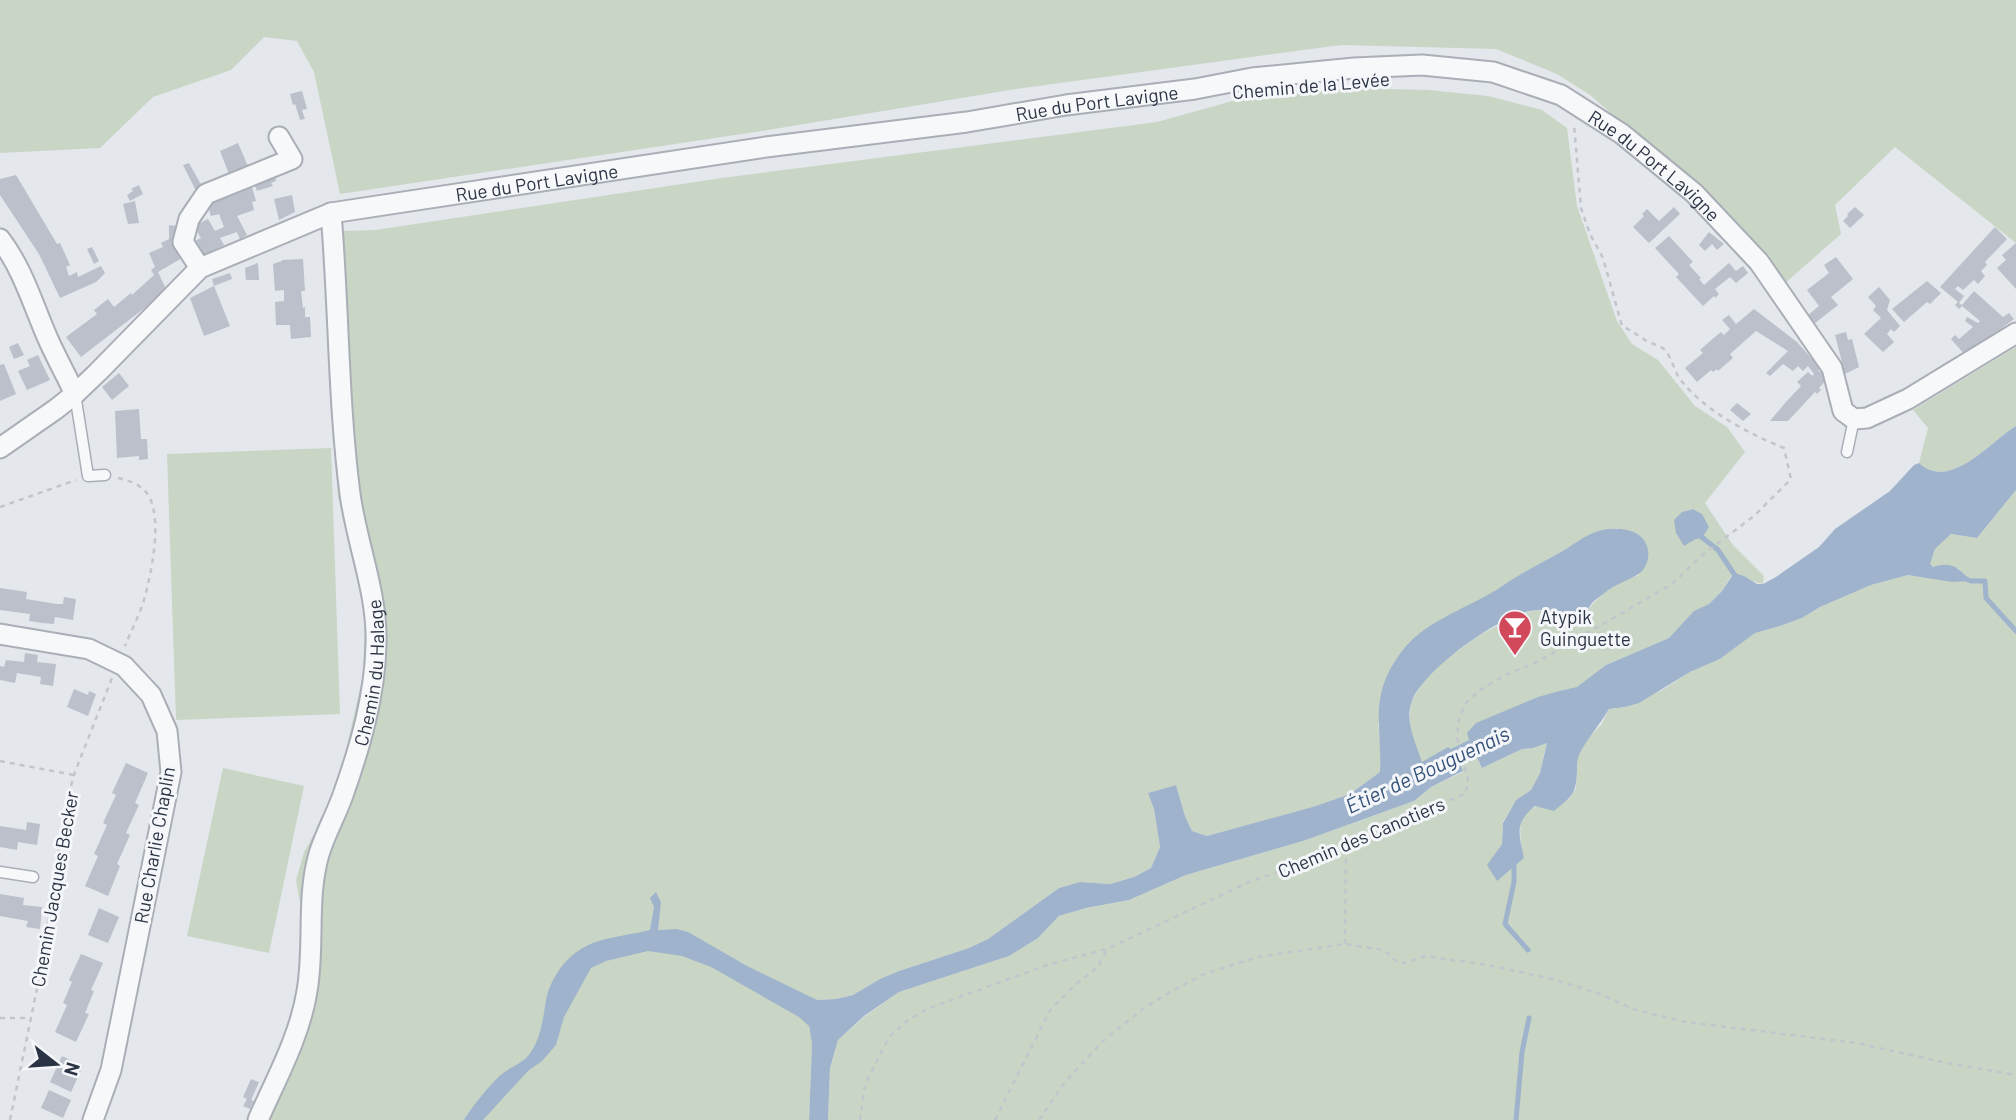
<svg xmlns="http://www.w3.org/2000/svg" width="2016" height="1120" font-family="Barlow,sans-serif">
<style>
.green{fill:#c9d6c5;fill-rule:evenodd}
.water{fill:#9fb4cc}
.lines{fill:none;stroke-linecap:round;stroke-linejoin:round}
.stream{stroke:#9fb4cc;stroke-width:5}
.building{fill:#bbc0ca}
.service-casing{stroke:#a9aeb7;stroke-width:13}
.minor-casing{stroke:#a9aeb7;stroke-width:23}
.path{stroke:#c2c5cb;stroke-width:2.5;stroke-dasharray:5 5;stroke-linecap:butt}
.service{stroke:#f7f8fa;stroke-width:10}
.minor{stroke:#f7f8fa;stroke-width:19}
.labels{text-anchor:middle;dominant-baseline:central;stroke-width:6;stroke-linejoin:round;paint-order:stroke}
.street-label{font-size:19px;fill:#2b3445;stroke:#f4f6f9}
.poi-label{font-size:19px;fill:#2b3445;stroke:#f4f6f9;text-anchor:start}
.water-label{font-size:21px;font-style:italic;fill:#34527a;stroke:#f4f6f9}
</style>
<rect width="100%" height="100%" fill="#e4e7ec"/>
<g class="green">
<path d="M0,0H2016V243L1895,147L1835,205L1841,234L1784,284L1734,221L1590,95L1557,74L1496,49L1341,45L1016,89L762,131L340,194L314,72L297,41L264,37L231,70L153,97L100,148L0,153Z"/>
<path d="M1350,88L1428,90L1488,96L1542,110L1567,128L1577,206L1617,321L1632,344L1658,360L1695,406L1727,427L1745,452L1705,503L1733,545L1764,576L1763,584C1753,583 1744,576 1733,573L1722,591L1709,604L1694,612L1669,638L1606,665L1577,688L1559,691L1518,706L1470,740L1451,750L1448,747L1422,763L1409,727L1411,702L1424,681L1443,662L1478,636L1520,614L1538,610L1564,617L1585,614C1598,595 1617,581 1639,575L1618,528L1598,531L1582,539L1493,592L1378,723L1381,749L1380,772L1350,794L1317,806L1207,836L1192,831L1185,816L1176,785L1148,793L1154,809L1160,847L1151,868L1134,877L1110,884L1080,882L1059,888L988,939L969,948L899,971L880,979L853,995L836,999L817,1000L809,1026L812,1044L809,1120H248L288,1026L298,984L301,908L296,880L304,852L325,815L341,773L363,675L365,614L338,497L327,338L342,231L375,230L722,178L1157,122L1236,100ZM1692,509L1702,514L1696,539L1684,545L1677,533L1682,512Z"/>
<path d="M2016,347V426C1991,441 1950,492 1919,463L1928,428L1913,410Z"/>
<path d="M331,448L340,714L176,720L167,454Z"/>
<path d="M2016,490V1120H828L830,1068L838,1040L864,1017L899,992L1009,956L1038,938L1059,916L1086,908L1129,900L1186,875L1303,841L1414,801L1431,787L1463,772L1459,761L1476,754L1482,768L1522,749L1533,748L1547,742L1540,773L1531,790L1516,800L1503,822L1502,844L1488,865L1514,866L1523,858C1515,808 1523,808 1569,799L1576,788L1577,758L1588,738L1601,725L1609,709L1625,707L1664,689L1690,672L1720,659L1755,633L1780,626L1802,618L1820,607L1871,585L1908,575L1970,581L1958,568L1933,567L1929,565L1935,549L1951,534L1977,538Z"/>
<path d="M223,768L304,786L269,953L187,936Z"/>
</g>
<g class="water">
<path d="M2016,426V490L1977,538L1951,534L1935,549L1930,564L1933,567C1953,561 1958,568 1971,581L1952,582L1908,575L1871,585L1820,607L1802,618L1780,626L1755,633L1720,659L1690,672L1639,703L1625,707L1609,709C1600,725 1587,738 1579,755C1577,760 1577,765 1577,771C1576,795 1572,796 1554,811L1535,806C1514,823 1519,834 1524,858L1497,881L1487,865L1502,844L1503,823L1516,800L1531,790L1540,773L1547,743L1533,748L1522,749L1482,768L1476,755L1468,756L1459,761L1463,771L1431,787L1414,801L1303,841L1186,875L1129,900L1086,908L1059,916L1038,938L1009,956L899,992L864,1016L838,1040L830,1068L828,1120H809L812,1044L809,1026L799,1017L711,967L682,956L648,951L606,961L591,968L564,1017L556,1045L542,1061L528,1071L483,1120H464C471,1108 491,1083 502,1074C510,1067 521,1064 528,1056C541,1040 543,1019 546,1000C548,989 553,979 559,970C583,936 614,939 650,930L654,907L650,898L656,892L661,902L658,930L677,929L688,932L747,966L817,1000L836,999L853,995L880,979L899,971L969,948L988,939L1059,888L1080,882L1110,884L1134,877L1151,868L1160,847L1154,809L1148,793L1176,785L1185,816L1192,831L1207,836L1316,806L1350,794L1380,772C1382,723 1368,696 1402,651C1423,623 1462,610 1491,593C1500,588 1509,581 1518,576C1533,567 1549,559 1564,550C1576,543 1588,533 1602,530C1617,527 1641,528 1647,546C1650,555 1648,564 1642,571C1637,577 1615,584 1606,592C1602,595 1597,598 1593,602C1588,607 1588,614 1579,616C1565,620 1552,611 1538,610C1505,610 1423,670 1412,701C1404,722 1416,743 1422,762L1448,747L1451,749L1469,740L1467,733L1476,723L1538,697L1559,691L1577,687L1606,665L1669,638L1694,611L1709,604L1722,591L1734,573L1744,576L1757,584H1763L1776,577L1819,547L1835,529L1890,491L1914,465L1919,463C1950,492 1991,441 2016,426Z"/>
<path d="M1693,509L1702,514L1709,527L1702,538L1696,539L1684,546L1676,533L1674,520L1682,512Z"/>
</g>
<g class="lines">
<g class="stream">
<path d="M1699,535L1718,550L1736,577"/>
<path d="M1966,579L1971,581H1985L1986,598L2016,631"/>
<path d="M1514,862V882L1505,924L1528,950"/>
<path d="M1516,1120L1522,1052L1529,1018"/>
</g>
</g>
<g class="building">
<path d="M302,91L307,109L302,110L305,119L300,120L295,104L293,105L290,94Z"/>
<path d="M238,143L250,171L231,179L220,151Z"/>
<path d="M189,163L203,188L196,191L183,165Z"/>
<path d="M16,175L57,244L60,243L70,265L66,267L69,276L77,272L78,277L101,266L105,273L96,282L60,298L39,254L0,195V179Z"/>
<path d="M275,176L276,181L271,183L273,186L257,191L254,183Z"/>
<path d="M251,184L256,201L252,202L254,210L237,216L247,235L240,239L237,232L220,238L224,245L202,256L193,242L201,238L194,226L208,219L215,231L224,227L219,214L211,216L206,199Z"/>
<path d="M139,185L143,194L130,201L127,195L133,191L131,189Z"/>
<path d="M292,195L295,212L279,220L274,199Z"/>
<path d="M135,201L139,223L128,224L123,204Z"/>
<path d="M1674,207L1680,214L1649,243L1633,227L1644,216L1642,214L1647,209L1659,221Z"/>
<path d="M1855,207L1864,215L1850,228L1843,221L1848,216L1847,214Z"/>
<path d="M169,225L176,226L175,239H172L182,258L158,272L166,289L142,310L81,357L66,337L97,314L94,310L108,299L114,307L131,293L132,295L154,275L151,270L155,267L149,253L163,247L161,243L169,239Z"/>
<path d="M1995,227L2007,239L1985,262L1987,265L1981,271L1985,276L1978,284L1974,280L1963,290L1958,286L1955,289L1964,296L1959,303L1962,305L1974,291L2003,317L2009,313L2014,319L2003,327L2004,329L2001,332L1999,330L1994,333L1966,356L1951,339L1955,335L1959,339L1973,327L1965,321L1967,317L1978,323L1980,321L1962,306L1959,309L1955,305L1958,302L1940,287Z"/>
<path d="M1709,232L1724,244L1717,250L1712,244L1705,251L1699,245Z"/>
<path d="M1669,236L1693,262L1689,265L1701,278L1699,279L1704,285L1729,263L1736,271L1743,266L1748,273L1736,283L1730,277L1715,289L1719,294L1715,298L1714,296L1703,306L1676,277L1679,274L1655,248Z"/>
<path d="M2016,243V289L1997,268L2006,260L2002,255Z"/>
<path d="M92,247L99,261L94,264L87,249Z"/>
<path d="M1836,257L1853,279L1831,297L1838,305L1814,324L1807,316L1819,306L1807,290L1829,273L1824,265Z"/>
<path d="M303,259L305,291H301L303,308L305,307V317H310L311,337L291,339L290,325H276L275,302L284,301V290L275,291L273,264L282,261V260Z"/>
<path d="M258,263L259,280H246L245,268Z"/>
<path d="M230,273L232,279L214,286L212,279Z"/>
<path d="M1927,281L1941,293L1930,304L1927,302L1904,322L1892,309Z"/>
<path d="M214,286L230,326L204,336L190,298Z"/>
<path d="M1879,287L1890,300L1887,310L1900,326L1894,332L1891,329L1887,334L1894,342L1883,352L1864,334L1881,318L1873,310L1876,306L1868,297Z"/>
<path d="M1754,309L1797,342L1820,368L1818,370L1828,378L1819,388L1821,390L1817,394L1815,392L1788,421H1770L1785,403L1801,386L1797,382L1808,372L1812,376L1814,374L1808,366L1803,371L1798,366L1793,371L1783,364L1770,376L1766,373L1788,351L1756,331L1730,354L1733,358L1718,371L1717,369L1713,372L1711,370L1697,382L1685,368L1703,353L1700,350L1716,336L1721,332L1724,335L1730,329L1722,320L1729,315L1736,324Z"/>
<path d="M1846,332L1848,340L1852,339L1859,367L1845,374L1835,335Z"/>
<path d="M18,343L24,355L14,359L9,347Z"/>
<path d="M38,355L50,380L27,390L18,371L30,366L27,360Z"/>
<path d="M4,364L16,394L0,401V365Z"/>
<path d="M119,373L129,386L112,400L102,387Z"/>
<path d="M1737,403L1751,414L1743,421L1730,410Z"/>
<path d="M139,409L141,439H147L148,459L139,460V456L117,458L115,411Z"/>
<path d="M0,588L27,592L26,599L57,604H63L64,597L76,599L73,620L55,617L54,624L42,623L29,621L30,614L0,610Z"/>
<path d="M25,653L38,655L37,662L56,664L53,686L40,684L41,677L17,673L15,683L0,680V666L4,667L6,660L24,662Z"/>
<path d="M74,689L88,695L89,691L96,694L88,716L67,707Z"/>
<path d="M126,763L148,773L135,803L139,805L126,833L130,835L117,864L120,866L108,896L85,886L98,856L94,854L107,825L103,823L116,795L112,793Z"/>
<path d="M27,822L40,824L37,845L18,842L17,850L0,847V826L26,830Z"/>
<path d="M0,894L24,898L23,905L42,907L40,929L26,927L28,921L0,916Z"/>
<path d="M99,908L119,917L108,943L88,935Z"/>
<path d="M81,954L103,963L91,990L94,991L85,1013L89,1014L76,1042L55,1032L67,1005L63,1003L72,982L69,980Z"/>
<path d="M62,1056L83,1066L71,1092L50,1082Z"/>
<path d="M251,1079L259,1082L251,1100L254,1101L250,1109L243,1106L247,1099L243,1097Z"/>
<path d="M49,1090L71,1100L63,1118L41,1108Z"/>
</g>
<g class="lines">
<g class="service-casing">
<g id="service">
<path d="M75,394L88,476L105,475"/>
<path d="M1847,452L1854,419"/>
<path d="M0,872L33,877"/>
</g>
</g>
<g class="minor-casing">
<g id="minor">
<path d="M0,239C23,269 33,305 48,339C56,357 66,375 75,394"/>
<path d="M200,268L183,242L189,219L206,194L292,159L279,137"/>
<path id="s1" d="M0,448L56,409L75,394L98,372L200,268L331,213L766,147L967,122L1066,105L1195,89L1252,78L1354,68L1422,65L1493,72L1561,95L1622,134L1694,193L1759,262L1832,368L1843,411L1854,419L1867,418L1908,399L2016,333"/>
<path d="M0,634L89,649L124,666L151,695L167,731L171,772L111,1070L93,1120"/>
<path id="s2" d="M258,1120C276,1079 300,1036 307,991C315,946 306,899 319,854C325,834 336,815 343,795C360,747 375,696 376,645C378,594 357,545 350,494C338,401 339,307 331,213"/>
</g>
</g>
<g class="path">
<path d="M118,478C127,480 136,483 143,489C166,508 151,575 144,600C139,616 131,631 125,646"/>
<path d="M0,507L76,480"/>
<path d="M0,761L74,775"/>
<path d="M1345,944L1346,847"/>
<path d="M0,1018H31"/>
<path d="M10,1120L40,974L66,803L75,772L112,678"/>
<path d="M860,1120L865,1085L889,1037L907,1021L927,1009L1047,965L1107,949L1247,883L1346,847L1466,793L1468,780L1457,737L1459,718L1466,703L1480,690L1506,675L1539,661L1672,584L1701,556L1754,516L1791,479L1784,448C1749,434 1703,410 1680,379C1674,371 1672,358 1665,350C1660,345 1651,344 1645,340C1637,335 1631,330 1622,326L1603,258L1590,234L1581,208L1574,124"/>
<path d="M995,1120L1050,1010L1076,984L1098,967L1107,949"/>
<path d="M1039,1120L1065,1082L1104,1040L1144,1008L1172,991L1204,974L1258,957L1345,944L1384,950L1397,962L1405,963L1425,956L1493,966L1552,979L1597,993L1636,1010L1686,1022L1856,1043L1947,1063L2016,1075"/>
</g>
<use href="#service" class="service"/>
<use href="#minor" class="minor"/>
</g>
<defs>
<g id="bar-pin" transform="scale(1.75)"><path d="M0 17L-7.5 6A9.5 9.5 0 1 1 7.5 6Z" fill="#d1495b" stroke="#f4f6f9"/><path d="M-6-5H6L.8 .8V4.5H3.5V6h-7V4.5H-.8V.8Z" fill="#fff"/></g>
</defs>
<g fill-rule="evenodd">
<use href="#bar-pin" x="1515" y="627"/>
</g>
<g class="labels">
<g class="street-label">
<text transform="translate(1311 85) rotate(-5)">Chemin de la Levée</text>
<text stroke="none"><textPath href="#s1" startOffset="1186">Rue du Port Lavigne</textPath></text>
<text stroke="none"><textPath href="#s1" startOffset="1774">Rue du Port Lavigne</textPath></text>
<text stroke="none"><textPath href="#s1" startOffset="620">Rue du Port Lavigne</textPath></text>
<text stroke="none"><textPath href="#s2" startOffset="466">Chemin du Halage</textPath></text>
<text transform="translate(1361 837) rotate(-23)">Chemin des Canotiers</text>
<text transform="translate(154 845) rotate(-80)">Rue Charlie Chaplin</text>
<text transform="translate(54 889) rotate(-80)">Chemin Jacques Becker</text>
</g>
<g class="poi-label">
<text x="1540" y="616">Atypik<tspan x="1540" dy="22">Guinguette</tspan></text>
</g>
<g class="water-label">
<text transform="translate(1427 769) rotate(-25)">Étier de Bouguenais</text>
</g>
</g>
<g transform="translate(56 1064) rotate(107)" stroke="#f4f6f9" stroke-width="5" paint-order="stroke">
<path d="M0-5L12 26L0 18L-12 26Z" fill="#2b3445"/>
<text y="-10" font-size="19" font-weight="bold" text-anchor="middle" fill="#2b3445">N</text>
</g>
</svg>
